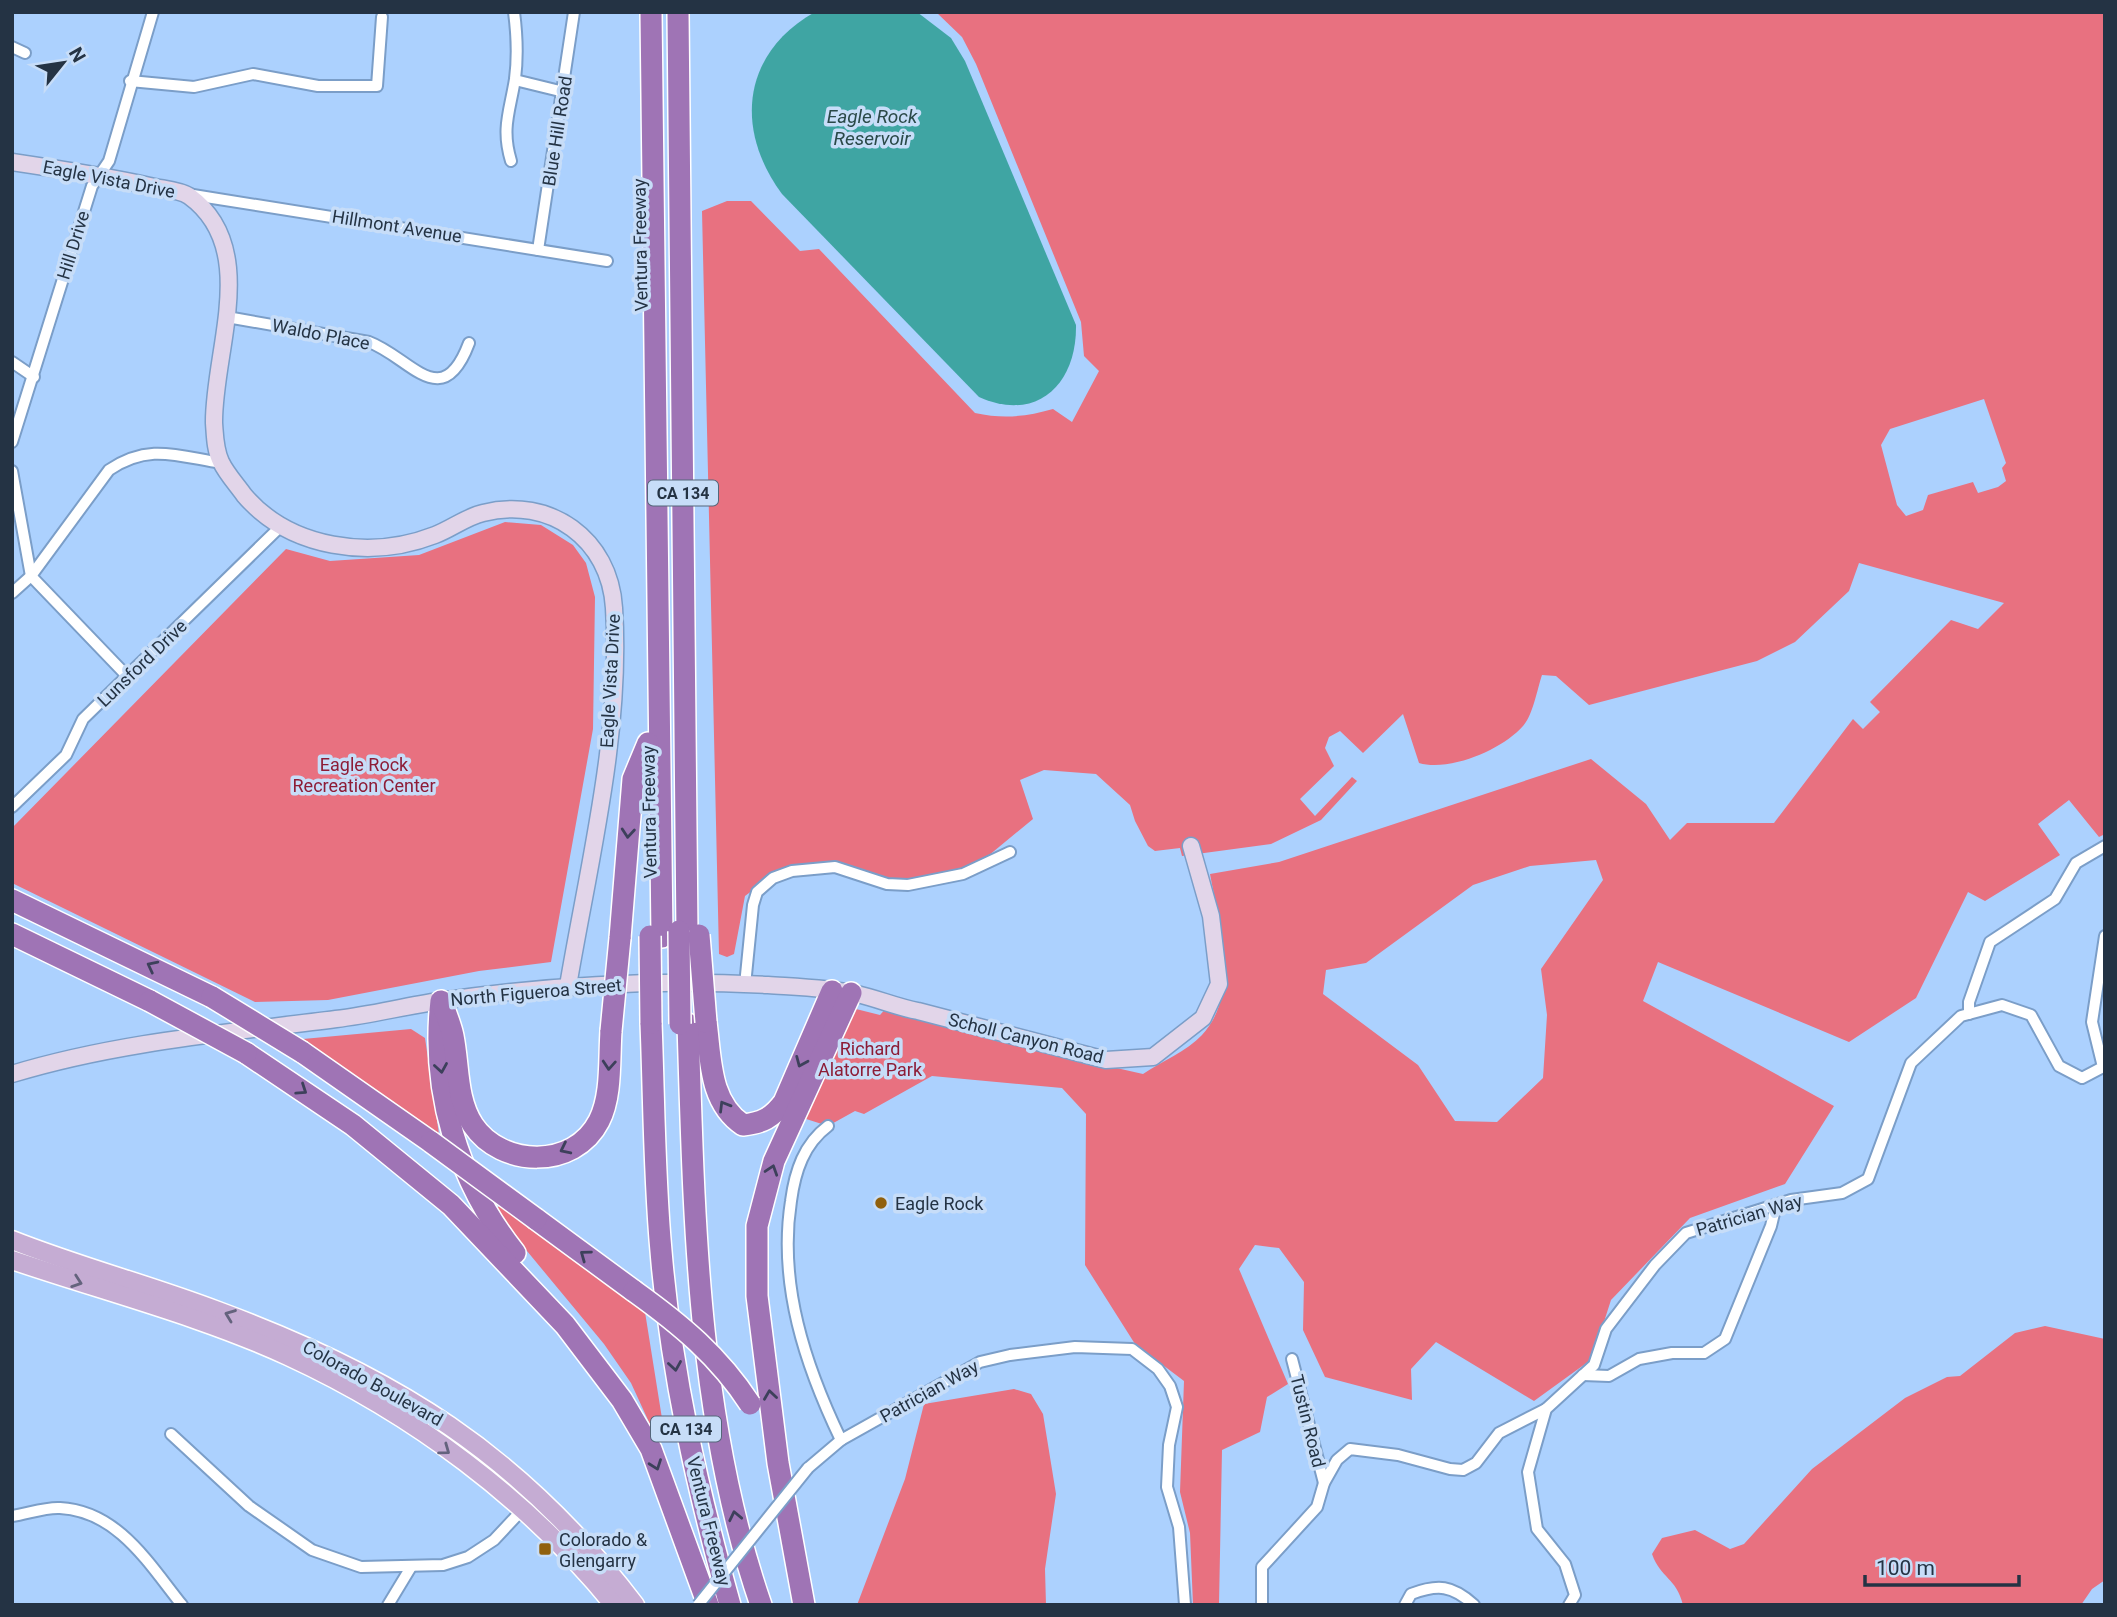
<svg xmlns="http://www.w3.org/2000/svg" width="2117" height="1617" font-family="Roboto,sans-serif">
<style>
.green{fill:#e87180;fill-rule:evenodd}
.water{fill:#3fa5a3}
.lines{fill:none;stroke-linecap:round;stroke-linejoin:round}
.street-casing{stroke:#7b9ec8;stroke-width:14}
.secondary-casing{stroke:#7b9ec8;stroke-width:19}
.primary-casing{stroke:#fff;stroke-width:21}
.highway-casing{stroke:#fff;stroke-width:24}
.street{stroke:#fff;stroke-width:10}
.secondary{stroke:#e2d5e9;stroke-width:16}
.primary{stroke:#c5acd3;stroke-width:18}
.highway{stroke:#9f74b5;stroke-width:21}
.street-bridge-casing{stroke:#7b9ec8;stroke-width:14;stroke-linecap:butt}
.highway-bridge-casing{stroke:#fff;stroke-width:24;stroke-linecap:butt}
.street-bridge{stroke:#fff;stroke-width:10}
.highway-bridge{stroke:#9f74b5;stroke-width:21}
.oneway{stroke:#3d405b}
.oneway2{stroke:#64637d}
.poi-dot{fill:#90600d;stroke:#c7ddf8;stroke-width:2.5}
.labels{text-anchor:middle;dominant-baseline:central;stroke-width:7;stroke-linejoin:round;paint-order:stroke}
.shield{fill:#c7ddf8;stroke:#55667a;stroke-width:2}
.shield-label{font-size:16px;font-weight:bold;fill:#243344}
.street-label{font-size:18px;fill:#243344;stroke:#c7ddf8}
.park-label{font-size:18px;fill:#8d1c36;stroke:#c7ddf8}
.poi-label{font-size:18px;fill:#243344;stroke:#c7ddf8;text-anchor:start}
.water-label{font-size:19px;font-style:italic;fill:#2a4948;stroke:#c7ddf8}
</style>
<rect width="100%" height="100%" fill="#acd1fe"/>
<g class="green">
<path d="M936,12H2105V834L2099,837L2069,800L2038,824L2060,855L1985,901L1968,892L1916,998L1849,1042L1658,962L1643,1001L1834,1106L1785,1184L1690,1218L1611,1300L1592,1359L1534,1401L1436,1342L1411,1369L1412,1400L1325,1377L1303,1330L1304,1282L1279,1248L1255,1245L1239,1269L1288,1384L1267,1397L1260,1432L1222,1450L1219,1605H1193L1190,1533L1180,1492L1184,1381L1135,1344L1085,1265L1086,1114L1062,1088L932,1076L864,1114L855,1111L828,1126L800,1117L852,1008L880,1015L888,1006L989,1029L979,1037L1143,1074C1161,1062 1187,1051 1202,1035C1241,993 1219,923 1210,874L1279,862L1591,759L1646,804L1670,840L1687,823H1774L1853,719L1863,729L1880,712L1870,702L1951,620L1978,629L2004,603L1859,563L1849,591L1795,642L1757,661L1589,705L1556,676L1542,675C1537,690 1533,715 1523,726C1502,750 1449,772 1419,763L1403,714L1363,753L1340,731L1329,737L1325,748L1334,766L1300,799L1315,816L1352,777L1357,781L1321,820L1271,844L1182,856L1180,848L1155,851L1148,846L1135,821L1130,805L1096,774L1044,770L1020,780L1033,819L982,861L931,880L901,882L829,863L781,869L745,896L734,954L727,957L719,954L702,211L727,201H751L800,251L819,249L975,413C1003,419 1025,417 1053,409L1072,422L1099,371L1084,356L1081,322L976,64L962,37ZM1984,399L2006,463L2002,468L2006,481L1998,487L1978,493L1973,482L1928,495L1923,510L1906,516L1897,505L1881,445L1890,429ZM1596,860L1603,880L1541,969L1547,1015L1543,1078L1497,1122L1455,1121L1418,1065L1323,994L1326,970L1366,963L1473,885L1530,866Z"/>
<path d="M505,522L541,525L573,545L586,563L595,597L593,729L551,962L479,971L328,1000L255,1002L12,883V828L286,549L330,561L419,555Z"/>
<path d="M411,1029L425,1038L439,1134L303,1039Z"/>
<path d="M501,1205L645,1312L664,1431L654,1433L631,1383L604,1344L493,1210Z"/>
<path d="M2045,1326L2105,1339V1580L2092,1589L2081,1605H1683C1676,1577 1661,1579 1652,1554L1662,1538L1695,1530L1730,1549L1744,1544L1812,1469L1905,1398L1947,1377L1960,1376L2015,1333Z"/>
<path d="M1014,1389L1031,1394L1043,1414L1056,1494L1045,1569L1046,1605H857L905,1479L924,1404Z"/>
</g>
<path class="water" d="M815,12H917L951,38L965,61L1076,325C1077,384 1037,423 979,397L782,194C734,129 742,53 815,12Z"/>
<g class="lines">
<g class="street-casing">
<g id="street">
<path d="M12,47L25,53"/>
<path d="M515,80L564,92"/>
<path d="M130,81L194,87L253,74L318,86H377L382,17"/>
<path d="M511,161C501,128 510,111 515,79C518,56 517,35 514,12"/>
<path d="M187,194L607,261"/>
<path d="M538,250L574,12"/>
<path d="M227,317L369,342C410,357 442,415 469,343"/>
<path d="M12,362L34,377"/>
<path d="M12,442L92,186L109,161L153,12"/>
<path d="M12,471L31,576L128,677"/>
<path d="M12,593L31,576L109,470C149,443 177,456 221,463"/>
<path d="M12,807L66,755L83,719L281,526"/>
<path d="M745,985L753,905L757,892L773,878L792,871L835,867L887,884L908,885L963,874L1010,852"/>
<path d="M1969,1014V1002L1990,942L2055,899L2076,863L2105,846"/>
<path d="M828,1126C804,1144 795,1171 791,1201C778,1284 805,1365 841,1440"/>
<path d="M1292,1359L1324,1483"/>
<path d="M1583,1375L1609,1376L1639,1359L1672,1353H1704L1725,1339L1771,1226L1776,1205"/>
<path d="M171,1434L249,1506L312,1550L361,1567L443,1565L468,1557L494,1540L537,1494"/>
<path d="M808,1468L841,1440L980,1362L1010,1355L1075,1347L1132,1349L1158,1369L1170,1386L1177,1407L1169,1445L1167,1487L1179,1527L1185,1605"/>
<path d="M12,1516C27,1514 45,1507 60,1508C118,1511 149,1564 182,1605"/>
<path d="M388,1605L411,1567"/>
<path d="M1262,1605V1567L1317,1507L1324,1483L1337,1460L1350,1449L1398,1455L1450,1469L1463,1470L1476,1463L1499,1433L1546,1409"/>
<path d="M1405,1605L1411,1594C1438,1584 1452,1585 1474,1605"/>
<path d="M1569,1605L1575,1595L1565,1564L1537,1529L1528,1472L1546,1409L1594,1365L1606,1329L1655,1265L1686,1233L1791,1200L1842,1193L1868,1179L1911,1063L1961,1016L2002,1005L2031,1015L2059,1066L2082,1078L2103,1067L2092,1022L2105,936"/>
</g>
</g>
<g class="secondary-casing">
<g id="secondary">
<path d="M12,162C59,169 105,176 150,186C162,189 180,190 189,196C261,248 213,351 214,423C215,436 215,450 221,462C226,473 237,485 244,495C290,549 371,560 435,535C451,529 466,517 483,513C550,496 610,539 614,608C622,734 589,862 568,986"/>
<path d="M12,1074C117,1042 227,1033 336,1019C371,1015 405,1006 440,1001C548,985 659,979 768,985C797,987 829,988 857,994C879,999 896,1007 918,1011L1106,1060L1153,1057L1203,1018L1219,984L1211,916L1191,846"/>
</g>
</g>
<g class="primary-casing">
<g id="primary">
<path d="M12,1240C80,1267 150,1285 218,1311C394,1376 520,1454 635,1605"/>
<path d="M12,1260C103,1291 201,1316 288,1356C412,1413 528,1499 614,1605"/>
</g>
</g>
<g class="highway-casing">
<g id="highway">
<path d="M651,12L662,937"/>
<path d="M678,12L687,933"/>
<path d="M12,900L212,997"/>
<path d="M12,934L150,1001"/>
<path d="M620,938L633,779L648,743"/>
<path d="M441,1001C431,1092 458,1181 515,1253"/>
<path d="M443,1006C447,1016 451,1026 453,1036C459,1066 456,1099 473,1125C501,1167 574,1170 599,1121C612,1096 609,1059 611,1031"/>
<path d="M706,1022C711,1059 709,1102 743,1125C762,1123 772,1118 784,1102L832,991"/>
<path d="M651,1023C654,1098 654,1175 661,1251C671,1372 697,1488 730,1605"/>
<path d="M688,1024C694,1217 697,1420 761,1605"/>
<path d="M302,1052L431,1142"/>
<path d="M246,1053L353,1125L451,1205L565,1325L622,1400L651,1449L708,1605"/>
<path d="M536,1219L634,1291"/>
<path d="M804,1605L778,1463L757,1296V1226L774,1161L851,993"/>
</g>
</g>
<use href="#street" class="street"/>
<use href="#secondary" class="secondary"/>
<use href="#primary" class="primary"/>
<use href="#highway" class="highway"/>
<g class="street-bridge-casing">
<path id="street-bridge" d="M698,1605L808,1468"/>
</g>
<g class="highway-bridge-casing">
<g id="highway-bridge">
<path d="M679,931L680,1024"/>
<path d="M699,935L706,1022"/>
<path d="M650,936L651,1023"/>
<path d="M212,997L302,1052"/>
<path d="M150,1001L246,1053"/>
<path d="M611,1031L620,938"/>
<path d="M431,1142L536,1219"/>
<path d="M634,1291C680,1324 719,1356 750,1404"/>
</g>
</g>
<use href="#street-bridge" class="street-bridge"/>
<use href="#highway-bridge" class="highway-bridge"/>
</g>
<defs><path id="oneway-chevron" d="M-2-3.5L2.5 0L-2 3.5" fill="none" stroke-width="1.6" stroke-linecap="round" stroke-linejoin="round" transform="scale(1.75)"/></defs>
<g class="oneway">
<use href="#oneway-chevron" transform="translate(628 833) rotate(95)"/>
<use href="#oneway-chevron" transform="translate(152 966) rotate(-153)"/>
<use href="#oneway-chevron" transform="translate(801 1062) rotate(113)"/>
<use href="#oneway-chevron" transform="translate(609 1065) rotate(94)"/>
<use href="#oneway-chevron" transform="translate(441 1068) rotate(81)"/>
<use href="#oneway-chevron" transform="translate(302 1090) rotate(34)"/>
<use href="#oneway-chevron" transform="translate(724 1106) rotate(-121)"/>
<use href="#oneway-chevron" transform="translate(565 1149) rotate(154)"/>
<use href="#oneway-chevron" transform="translate(772 1170) rotate(-72)"/>
<use href="#oneway-chevron" transform="translate(585 1255) rotate(-144)"/>
<use href="#oneway-chevron" transform="translate(675 1366) rotate(81)"/>
<use href="#oneway-chevron" transform="translate(770 1395) rotate(-98)"/>
<use href="#oneway-chevron" transform="translate(656 1465) rotate(70)"/>
<use href="#oneway-chevron" transform="translate(735 1516) rotate(-102)"/>
</g>
<g class="oneway2">
<use href="#oneway-chevron" transform="translate(77 1282) rotate(19)"/>
<use href="#oneway-chevron" transform="translate(230 1315) rotate(-159)"/>
<use href="#oneway-chevron" transform="translate(445 1450) rotate(36)"/>
</g>
<g class="poi-dot">
<circle cx="881" cy="1203" r="7"/>
<rect x="538" y="1542" width="14" height="14" rx="3.5"/>
</g>
<g class="labels">
<g class="shield">
<rect x="648" y="480.5" width="70" height="25" rx="5"/>
<rect x="651" y="1416.5" width="70" height="25" rx="5"/>
</g>
<g class="shield-label">
<text x="683" y="493">CA 134</text>
<text x="686" y="1429">CA 134</text>
</g>
<g class="street-label">
<text transform="translate(557 131) rotate(-81)">Blue Hill Road</text>
<text transform="translate(109 179) rotate(11)">Eagle Vista Drive</text>
<text transform="translate(397 226) rotate(9)">Hillmont Avenue</text>
<text transform="translate(73 245) rotate(-73)">Hill Drive</text>
<text transform="translate(640 245) rotate(-91)">Ventura Freeway</text>
<text transform="translate(321 334) rotate(11)">Waldo Place</text>
<text transform="translate(142 663) rotate(-44)">Lunsford Drive</text>
<text transform="translate(610 681) rotate(-87)">Eagle Vista Drive</text>
<text transform="translate(649 812) rotate(-91)">Ventura Freeway</text>
<text transform="translate(536 992) rotate(-5)">North Figueroa Street</text>
<text transform="translate(1026 1038) rotate(14)">Scholl Canyon Road</text>
<text transform="translate(1749 1215) rotate(-16)">Patrician Way</text>
<text transform="translate(373 1383) rotate(29)">Colorado Boulevard</text>
<text transform="translate(929 1391) rotate(-29)">Patrician Way</text>
<text transform="translate(1308 1421) rotate(76)">Tustin Road</text>
<text transform="translate(709 1521) rotate(76)">Ventura Freeway</text>
</g>
<g class="park-label">
<text x="364" y="764">Eagle Rock<tspan x="364" dy="21">Recreation Center</tspan></text>
<text x="870" y="1048">Richard<tspan x="870" dy="21">Alatorre Park</tspan></text>
</g>
<g class="poi-label">
<text x="895" y="1203">Eagle Rock</text>
<text x="559" y="1539">Colorado &amp;<tspan x="559" dy="21">Glengarry</tspan></text>
</g>
<g class="water-label">
<text x="872" y="116">Eagle Rock<tspan x="872" dy="22">Reservoir</tspan></text>
</g>
</g>
<rect width="2117" height="1617" fill="none" stroke="#243344" stroke-width="28"/>
<g transform="translate(63 63) rotate(60)" stroke="#c7ddf8" stroke-width="5" paint-order="stroke">
<path d="M0-5L12 26L0 18L-12 26Z" fill="#243344"/>
<text y="-10" font-size="19" font-weight="bold" text-anchor="middle" fill="#243344">N</text>
</g>
<path d="M1865 1575v10h154v-10" fill="none" stroke="#243344" stroke-width="3.5"/>
<text x="1876" y="1575" font-size="21" fill="#243344" stroke="#c7ddf8" stroke-width="5" paint-order="stroke">100 m</text>
</svg>
